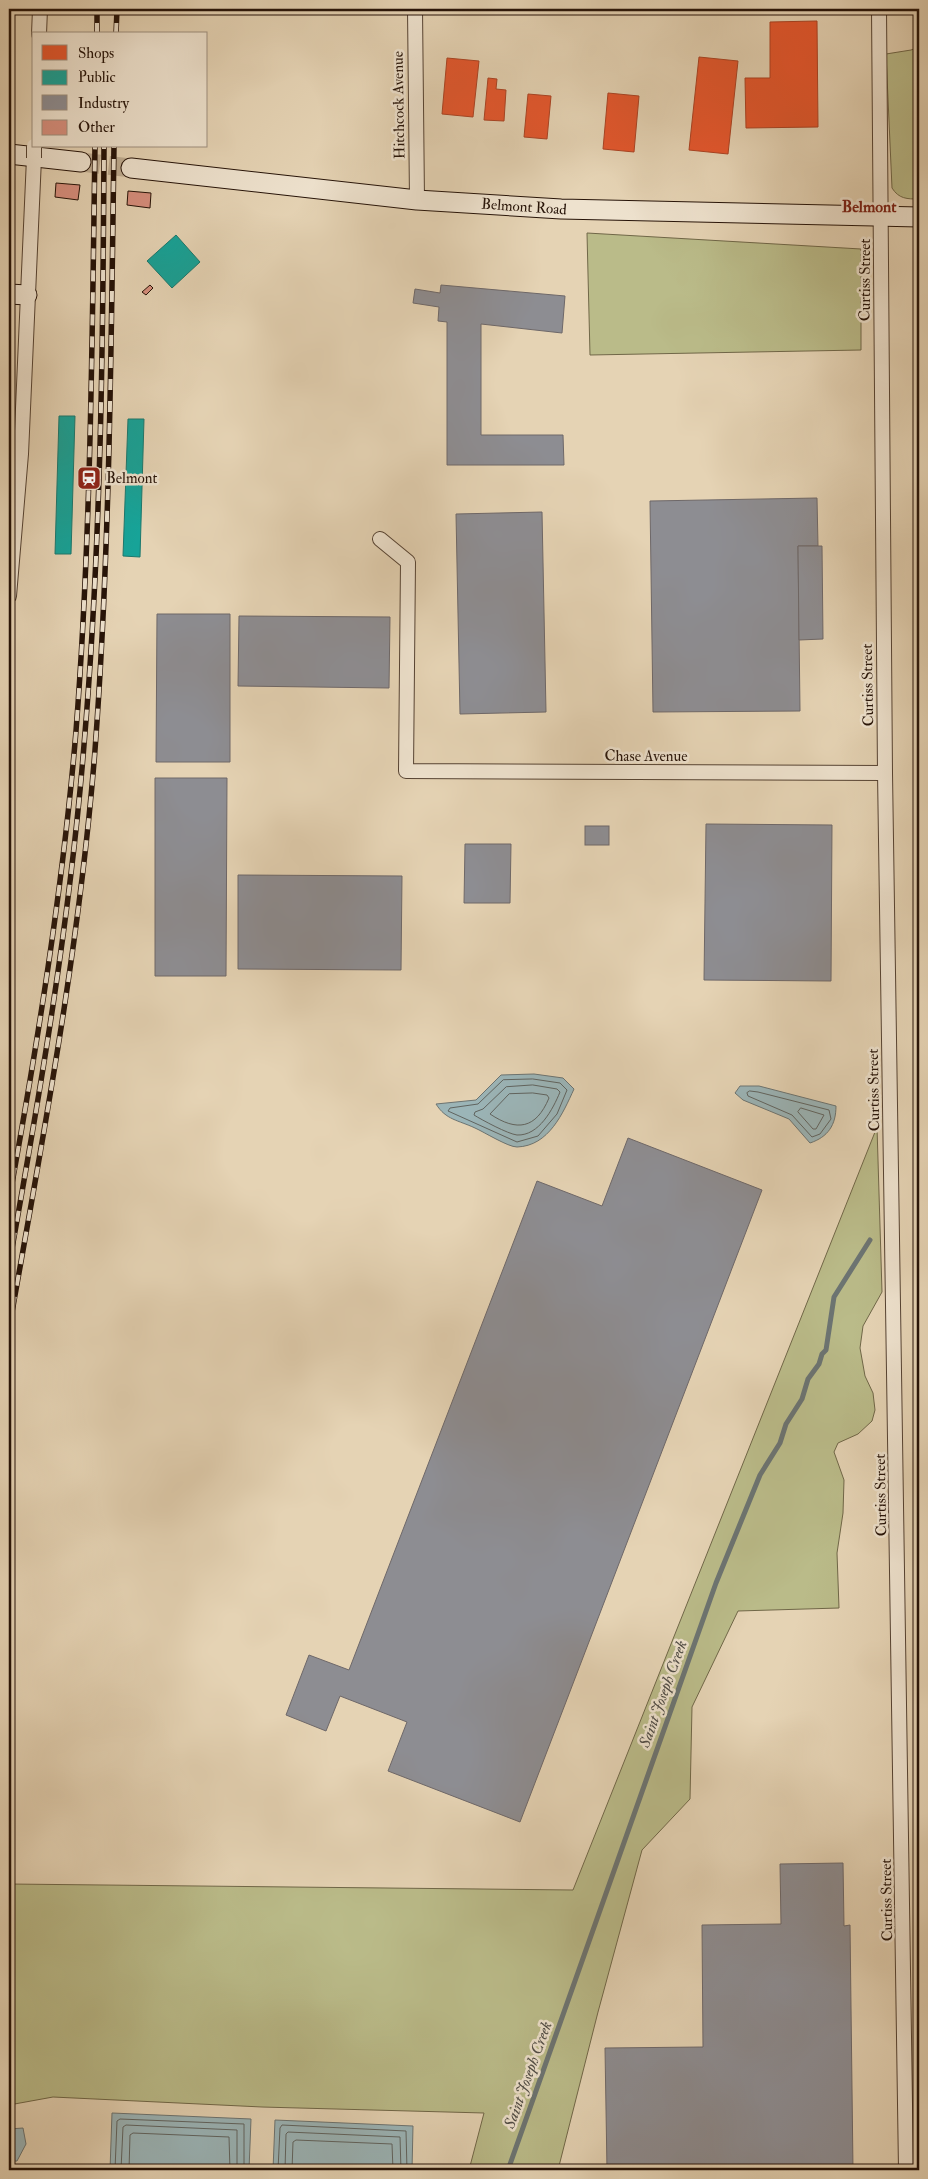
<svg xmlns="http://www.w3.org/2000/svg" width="928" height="2179" font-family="'IM FELL Double Pica',serif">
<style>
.green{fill:#babb89;stroke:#706748}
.water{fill:#9bb5b8;stroke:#6c7472}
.shops{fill:#e4572e;stroke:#ab4323}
.public{fill:#17a398;stroke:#1c786d}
.industry{fill:#8d8d92;stroke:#6e6869}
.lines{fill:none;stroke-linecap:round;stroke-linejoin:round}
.shore{stroke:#606460;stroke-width:1}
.stream{stroke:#6c7472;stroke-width:5}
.building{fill:#d78f7e;stroke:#261308}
.secondary-tunnel{stroke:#bfad92;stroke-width:19;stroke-dasharray:19 9;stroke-linecap:butt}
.minor-casing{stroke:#564333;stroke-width:16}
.secondary-casing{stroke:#261308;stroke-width:21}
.minor{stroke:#eee2ce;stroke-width:14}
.secondary{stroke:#eee2ce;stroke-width:19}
.rail-casing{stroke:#261308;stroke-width:5.5}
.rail{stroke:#eee2ce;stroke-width:4;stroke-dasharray:11;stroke-linecap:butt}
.minor-bridge-casing{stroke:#564333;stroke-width:16;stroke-linecap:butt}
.minor-bridge{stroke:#eee2ce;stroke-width:14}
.labels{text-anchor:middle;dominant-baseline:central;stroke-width:5;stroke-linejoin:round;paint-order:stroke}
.street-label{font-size:15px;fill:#261308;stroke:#eee2ce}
.poi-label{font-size:15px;fill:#261308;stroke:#eee2ce;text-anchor:start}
.neighbourhood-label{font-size:16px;font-weight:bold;fill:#7a1f14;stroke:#eee2ce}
.water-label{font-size:16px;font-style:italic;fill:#4f4c46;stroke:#eee2ce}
</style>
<rect width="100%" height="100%" fill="#e5d3b4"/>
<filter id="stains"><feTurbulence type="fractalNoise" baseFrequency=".004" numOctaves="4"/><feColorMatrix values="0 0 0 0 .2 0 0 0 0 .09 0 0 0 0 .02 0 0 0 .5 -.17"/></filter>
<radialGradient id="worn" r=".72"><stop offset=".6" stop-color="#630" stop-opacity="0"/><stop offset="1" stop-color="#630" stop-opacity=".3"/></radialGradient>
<g class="green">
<path d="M919,47V199C907,199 899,199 892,188L886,54L911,50Z"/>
<path d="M587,233L861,249V350L590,355Z"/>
<path d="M877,1127L882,1292L863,1326L860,1348L865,1376L873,1393L875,1410L872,1421L858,1434L838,1443L834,1452L844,1480L843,1513L837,1553L839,1608L738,1611L692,1707L690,1799L642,1850L598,2012L558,2170H469L484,2113L262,2107L53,2097L9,2105V1884L573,1890Z"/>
</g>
<g class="water">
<path d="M534,1074L563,1078L574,1089C563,1113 549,1146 517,1147C508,1147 484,1132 475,1128C458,1120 446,1120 436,1104L476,1100L501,1075Z"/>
<path d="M740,1086H759L836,1106C836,1125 828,1137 810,1143L789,1119L743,1100L735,1093Z"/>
<path d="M112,2113L251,2119L249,2170H110Z"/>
<path d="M275,2120L413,2126L412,2170H273Z"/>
<path d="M23,2128L26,2144L17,2161H9V2129Z"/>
</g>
<g class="shops">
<path d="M817,21L818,127L746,128L745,78H770V22Z"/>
<path d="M699,57L738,61L728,154L689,150Z"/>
<path d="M447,58L479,61L473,117L442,114Z"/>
<path d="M488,78L497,79L496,89L506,90L504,121L484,120Z"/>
<path d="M608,93L639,96L634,152L603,149Z"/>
<path d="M528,94L551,96L547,139L524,137Z"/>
</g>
<g class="public">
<path d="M176,235L200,262L172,288L147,261Z"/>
<path d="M59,416H75L71,554H55Z"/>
<path d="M128,419H144L140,557L123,556Z"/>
</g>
<g class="industry">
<path d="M441,285L565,296L562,333L481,324V435H563L564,465H447V322L438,321L439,307L413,303L415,289L440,293Z"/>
<path d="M817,498L818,546H798L800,711L653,712L650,501Z"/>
<path d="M542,512L546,712L460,714L456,514Z"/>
<path d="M798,546H822L823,639L799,640Z"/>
<path d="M157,614H230V762H156Z"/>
<path d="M239,616L390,617L389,688L238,686Z"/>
<path d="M155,778H227L226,976H155Z"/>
<path d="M706,824L832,825L831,981L704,980Z"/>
<rect x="585" y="826" width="24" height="19"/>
<path d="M465,844H511L510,903H464Z"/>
<path d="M238,875L402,876L401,970L238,969Z"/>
<path d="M628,1138L762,1190L520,1822L388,1771L407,1722L340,1696L326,1731L286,1715L309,1655L349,1670L537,1181L602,1206Z"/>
<path d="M843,1863L844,1926L850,1925L853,2170H607L605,2048L703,2047L702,1925L781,1924L780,1864Z"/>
</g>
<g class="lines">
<g class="shore">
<path d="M533,1079L560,1083L567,1090L557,1114L538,1136L517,1142L448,1111L450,1108L478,1104L503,1080Z"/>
<path d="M533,1085L557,1089L560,1092C553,1109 539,1136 517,1135C508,1134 482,1120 474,1115L475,1112L483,1109L506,1087Z"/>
<path d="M750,1091L758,1092L829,1110L831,1119L820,1134L812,1137L792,1115L748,1096L747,1093Z"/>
<path d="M533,1093L547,1095L549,1098C536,1129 517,1132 490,1114L509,1094Z"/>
<path d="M801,1108L824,1115L816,1129H813L798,1112Z"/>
<path d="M115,2170L117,2121L120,2119L244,2124V2170"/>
<path d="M121,2170L123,2127L126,2125L237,2130V2170"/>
<path d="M129,2170L130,2135L133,2133L229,2137L230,2170"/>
<path d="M278,2170L280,2128L282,2125L406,2131L407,2170"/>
<path d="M285,2170L286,2134L288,2132L400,2137L401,2170"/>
<path d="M292,2170L293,2142L296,2140L392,2144L393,2170"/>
</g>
<path class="stream" d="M508,2170L716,1583L760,1475L780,1443L786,1424L802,1399L808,1379L819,1364L822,1354L826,1350L834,1297L870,1240"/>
</g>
<g class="building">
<path d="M56,183L80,185L78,200L55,197Z"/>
<path d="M128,191L151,193L150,208L127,205Z"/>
<path d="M150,285L153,288L146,295L142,292Z"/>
</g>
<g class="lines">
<path class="secondary-tunnel" d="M81,162L131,168"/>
<g class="minor-casing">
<g id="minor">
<path d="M415,9L417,200"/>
<path d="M879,9L885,773L906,2170"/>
<path d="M39,34L40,9"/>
<path d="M380,539L408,562L406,771L885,773"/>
<path d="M9,596L21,454L34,158"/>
</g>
</g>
<g class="secondary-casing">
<g id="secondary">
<path d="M9,154L81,162"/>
<path d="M131,168L417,200L561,209L919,217"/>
<path d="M9,294L27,295"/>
</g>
</g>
<use href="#minor" class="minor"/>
<use href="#secondary" class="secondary"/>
<g class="rail-casing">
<g id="rail">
<path d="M97,34V9"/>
<path d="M116,34L117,9"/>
<path d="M9,1200C37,1046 63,888 76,731C91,537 92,342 95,146"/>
<path d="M9,1265C40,1093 70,920 84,745C101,546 103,346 104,146"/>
<path d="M9,1329C43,1137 80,944 95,750C110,549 111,347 114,146"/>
</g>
</g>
<use href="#rail" class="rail"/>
<g class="minor-bridge-casing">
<path id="minor-bridge" d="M34,158V146"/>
</g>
<use href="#minor-bridge" class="minor-bridge"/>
</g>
<defs>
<g id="station-square" transform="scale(1.25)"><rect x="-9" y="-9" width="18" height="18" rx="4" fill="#8f2418" stroke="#eee2ce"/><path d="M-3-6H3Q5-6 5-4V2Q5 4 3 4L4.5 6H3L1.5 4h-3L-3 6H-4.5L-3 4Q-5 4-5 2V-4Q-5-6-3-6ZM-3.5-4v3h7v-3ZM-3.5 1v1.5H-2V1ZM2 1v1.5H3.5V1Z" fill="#fff"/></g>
</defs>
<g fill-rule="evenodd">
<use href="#station-square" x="89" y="478"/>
</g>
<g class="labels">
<g class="street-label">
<text transform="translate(399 105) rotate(-91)">Hitchcock Avenue</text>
<text transform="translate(524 207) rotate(4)">Belmont Road</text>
<text transform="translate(865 280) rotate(-90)">Curtiss Street</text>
<text transform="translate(868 685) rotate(-91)">Curtiss Street</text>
<text x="646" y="756">Chase Avenue</text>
<text transform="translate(874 1090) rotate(-91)">Curtiss Street</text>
<text transform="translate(881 1495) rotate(-91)">Curtiss Street</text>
<text transform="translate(887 1900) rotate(-91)">Curtiss Street</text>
</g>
<g class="poi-label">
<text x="106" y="478">Belmont</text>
</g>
<g class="neighbourhood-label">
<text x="869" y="207">Belmont</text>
</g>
<g class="water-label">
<text transform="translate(663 1694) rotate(-70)">Saint Joseph Creek</text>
<text transform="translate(528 2075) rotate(-70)">Saint Joseph Creek</text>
</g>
</g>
<rect width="928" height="2179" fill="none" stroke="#e5d3b4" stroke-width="30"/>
<rect x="10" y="10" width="908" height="2159" fill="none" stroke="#261308" stroke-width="2.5"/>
<rect x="15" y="15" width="898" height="2149" fill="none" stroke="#261308"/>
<rect x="32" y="32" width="175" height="115" fill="#eee2ce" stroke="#9e8f7f"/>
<rect x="42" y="45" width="25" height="15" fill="#e4572e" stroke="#9e8f7f"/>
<text x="78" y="58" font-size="15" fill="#261308">Shops</text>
<rect x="42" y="70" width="25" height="15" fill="#17a398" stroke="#9e8f7f"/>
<text x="78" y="82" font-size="15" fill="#261308">Public</text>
<rect x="42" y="95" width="25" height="15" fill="#8d8d92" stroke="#9e8f7f"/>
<text x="78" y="108" font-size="15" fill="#261308">Industry</text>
<rect x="42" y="120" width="25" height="15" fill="#d78f7e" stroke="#9e8f7f"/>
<text x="78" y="132" font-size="15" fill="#261308">Other</text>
<rect width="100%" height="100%" filter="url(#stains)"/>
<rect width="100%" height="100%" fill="url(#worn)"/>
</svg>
